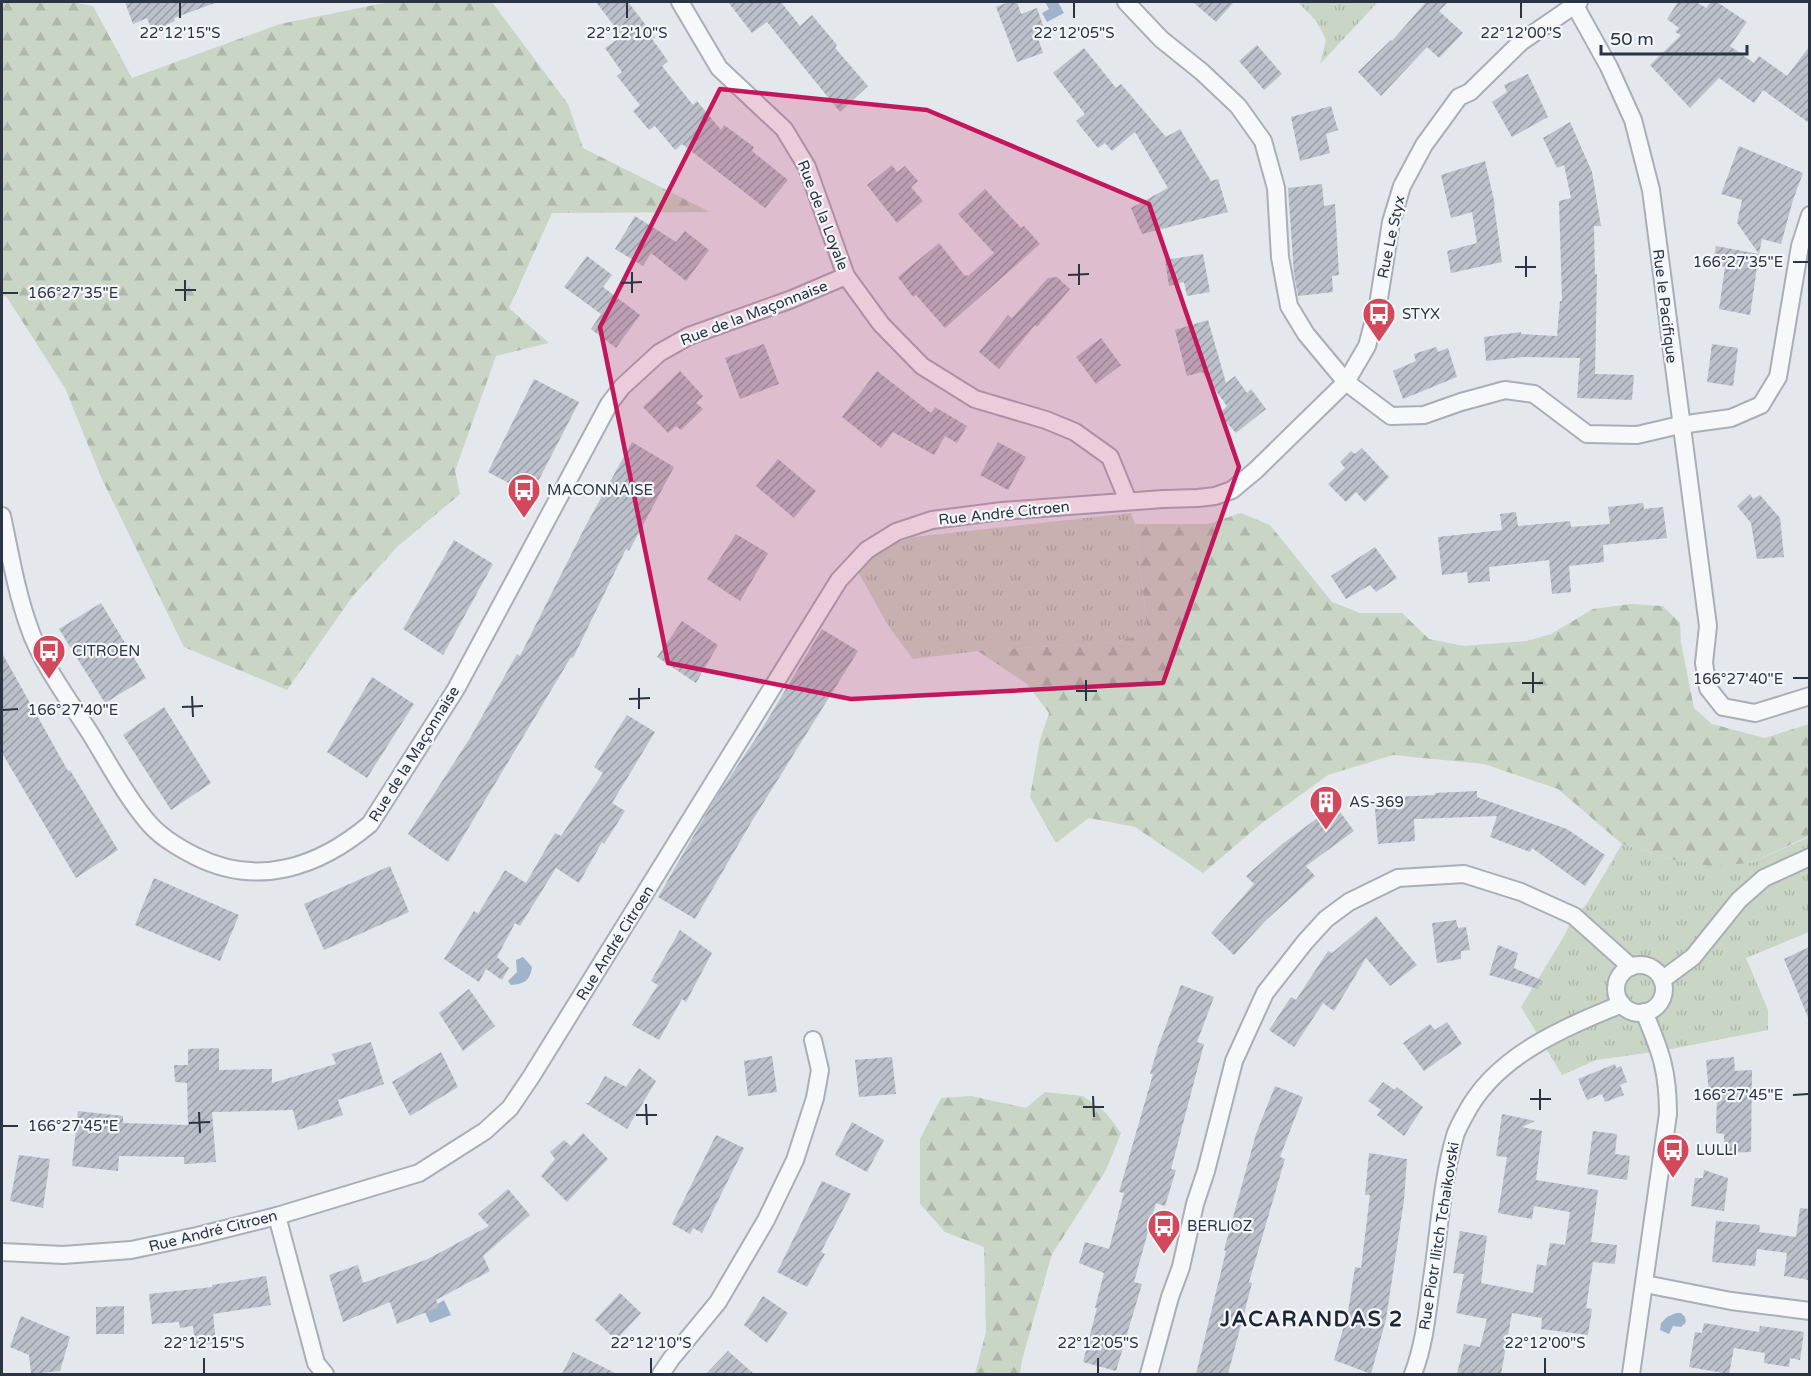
<svg xmlns="http://www.w3.org/2000/svg" width="1811" height="1376" font-family="'Varela Round',sans-serif">
<style>
.grass{fill:url(#grass-tufts)}
.forest{fill:url(#forest-firs)}
.water{fill:#9fb4cc}
.building{fill:url(#building-hatch)}
.lines{fill:none;stroke-linecap:round;stroke-linejoin:round}
.minor-casing{stroke:#a9aeb7;stroke-width:20}
.minor{stroke:#f7f8fa;stroke-width:16}
.marked{fill:#c2185b;fill-opacity:0.2;stroke:#c2185b;stroke-width:4.5;stroke-linejoin:round}
.ticks{fill:none;stroke:#2b3445;stroke-width:2}
.labels{text-anchor:middle;dominant-baseline:central;stroke-width:4.5;stroke-linejoin:round;paint-order:stroke}
.street-label{font-size:15px;fill:#2b3445;stroke:#f4f6f9}
.poi-label{font-size:15px;fill:#2b3445;stroke:#f4f6f9;text-anchor:start}
.district-label{font-size:21px;font-weight:bold;letter-spacing:1.5px;fill:#1d2536;stroke:#f4f6f9}
.ticks-label{font-size:15px;text-anchor:middle;fill:#2b3445;stroke:#f4f6f9;stroke-width:4.5;stroke-linejoin:round;paint-order:stroke}
</style>
<defs>
<pattern id="grass-tufts" width="24" height="20" patternUnits="userSpaceOnUse" patternTransform="scale(1.5)"><rect width="24" height="20" fill="#c9d6c5"/><path d="M3 7l-1-3M5 7V3M7 7l1-3M15 17l-1-3M17 17v-4M19 17l1-3" fill="none" stroke="#adb8ab"/></pattern>
<pattern id="forest-firs" width="22" height="20" patternUnits="userSpaceOnUse" patternTransform="scale(1.5)"><rect width="22" height="20" fill="#c9d6c5"/><path d="M5 1l3.5 6h-7zM16 11l3.5 6h-7z" fill="#adb8ab"/></pattern>
<pattern id="building-hatch" width="6" height="6" patternUnits="userSpaceOnUse" patternTransform="scale(1.5)"><rect width="6" height="6" fill="#bbc0ca"/><path d="M-1 1l2-2M0 6l6-6M5 7l2-2" fill="none" stroke="#989da6"/></pattern>
</defs>
<rect width="100%" height="100%" fill="#e4e7ec"/>
<g class="grass">
<path d="M1298,2H1378L1320,64L1326,40L1317,22Z"/>
<path d="M1131,513L1135,524L1148,633L1115,642L978,651L913,659L887,624L856,568L887,546L914,537Z"/>
<path d="M1809,837V932L1746,958L1768,1010V1030L1661,1051L1596,1060L1562,1075L1521,1007L1563,938L1574,916L1586,905L1622,844L1674,860L1751,863Z"/>
</g>
<g class="forest">
<path d="M2,2H71L93,6L132,78L280,24L389,2H492L568,104L583,148L710,212L552,213L509,308L549,343L496,356L455,471L460,494L397,547L352,597L287,690L184,647L101,477L65,388L6,296L2,297Z"/>
<path d="M1241,513L1270,525L1332,602L1360,613H1402L1429,639L1464,646L1527,641L1551,634L1593,609L1631,604L1663,606L1680,623L1681,643L1694,708L1712,724L1765,738L1809,724V836L1751,863L1710,866L1674,860L1622,844L1558,789L1484,764L1393,755L1328,775L1262,823L1203,873L1135,827L1089,818L1056,843L1030,797L1040,740L1049,713L1027,684L978,651L1115,642L1148,633L1135,524H1208Z"/>
<path d="M1045,1092L1083,1096L1106,1113L1121,1133L1106,1170L1052,1254L1022,1360L1020,1374H975L986,1332L984,1247L945,1232L920,1204V1139L941,1098L971,1096L1026,1108Z"/>
</g>
<g class="water">
<path d="M1045,2H1058L1064,13L1047,22L1042,13L1049,9Z"/>
<path d="M523,957L532,967C530,981 524,984 511,985L508,981L517,972L516,960Z"/>
<path d="M444,1300L451,1315L430,1323L425,1312Z"/>
<path d="M1676,1313H1681L1685,1317L1686,1322L1681,1327L1673,1326L1669,1334L1660,1330L1661,1323L1667,1317Z"/>
</g>
<g class="building">
<path d="M125,2H215V3L174,18L175,21L152,31L147,18L133,24Z"/>
<path d="M596,2H628L655,37L652,39L668,61L662,66L693,105L697,101L721,130L724,125L754,147L752,151L788,180L765,208L682,144L675,150L655,126L649,130L633,111L640,105L617,76L622,72L605,48L622,36Z"/>
<path d="M728,2H781L800,26L812,15L837,45L835,48L868,86L840,112L767,22L752,33Z"/>
<path d="M1009,2H1017L1021,14L1037,8L1045,31L1037,35L1043,53L1017,62L996,7Z"/>
<path d="M1193,2H1234L1216,22Z"/>
<path d="M1426,2H1448L1439,11L1463,33L1439,58L1427,47L1381,96L1358,72L1391,40L1392,41Z"/>
<path d="M1678,2H1696L1706,8L1711,2H1717L1747,22L1730,46L1754,63L1759,56L1787,76L1809,47V123L1763,90L1754,103L1719,78L1690,108L1650,65L1681,35L1675,32L1679,28L1667,19Z"/>
<path d="M1257,45L1282,74L1264,90L1239,61Z"/>
<path d="M1084,48L1116,88L1121,84L1166,137L1180,129L1211,181L1218,179L1228,212L1142,234L1131,208L1168,188L1135,132L1112,151L1105,143L1098,148L1076,121L1085,114L1053,73Z"/>
<path d="M1528,74L1548,117L1512,137L1492,102L1507,92L1504,85Z"/>
<path d="M1331,106L1338,130L1326,134L1330,153L1300,161L1291,117Z"/>
<path d="M1570,122L1592,172L1601,226H1594L1595,274H1597L1595,374L1634,375L1632,400L1577,398L1580,358L1523,357L1486,361L1484,337L1521,332V334L1557,336L1560,301H1562L1559,201L1571,198L1564,165L1557,168L1543,138Z"/>
<path d="M1739,146L1803,173L1793,200L1781,244L1762,239L1759,254L1737,223L1742,200L1721,194Z"/>
<path d="M1485,161L1495,205H1494L1502,262L1451,273L1447,251L1477,243L1472,212L1451,218L1441,175Z"/>
<path d="M892,165L897,172L905,166L918,181L911,187L923,201L897,223L867,185Z"/>
<path d="M1322,184L1324,206L1335,204L1339,275L1332,276L1333,292L1298,296L1294,274L1288,188Z"/>
<path d="M985,189L1021,228L1024,226L1040,244L945,328L916,295L913,297L898,277L939,243L965,276L967,275L968,276L994,253L958,214Z"/>
<path d="M635,216L676,242L685,231L709,250L686,281L651,253L643,266L615,249Z"/>
<path d="M1716,246L1759,254L1750,315L1719,309L1725,267L1713,264Z"/>
<path d="M1203,254L1210,292L1187,296L1184,282L1169,286L1165,260Z"/>
<path d="M587,256L612,275L603,287L640,315L616,348L591,329L601,314L564,287Z"/>
<path d="M1057,277L1070,289L1037,327L1035,325L999,369L979,352L1008,315L1012,318L1048,278Z"/>
<path d="M1208,320L1226,383L1235,376L1247,393L1251,389L1266,409L1236,433L1219,414L1227,406L1202,372L1187,376L1175,330Z"/>
<path d="M1101,338L1121,365L1096,384L1076,357Z"/>
<path d="M764,344L779,384L740,399L725,358Z"/>
<path d="M1712,344L1738,348L1733,386L1707,382Z"/>
<path d="M1436,347L1438,352L1448,348L1457,377L1403,399L1393,371L1416,361L1414,354Z"/>
<path d="M680,371L703,396L696,403L703,409L681,430L676,426L668,433L643,407Z"/>
<path d="M877,371L931,413L935,407L967,426L957,443L945,436L934,455L893,432L881,448L842,417Z"/>
<path d="M534,379L579,402L531,495L488,472Z"/>
<path d="M632,442L674,467L629,551L626,549L573,658L571,657L448,862L408,834L470,738L517,654L520,656L586,525Z"/>
<path d="M998,442L1026,457L1008,490L980,475Z"/>
<path d="M1362,448L1389,477L1365,502L1356,492L1346,502L1328,484L1345,468L1340,462L1351,451L1355,454Z"/>
<path d="M778,459L816,491L794,518L756,486Z"/>
<path d="M1750,494L1753,499L1760,495L1780,518L1784,557L1757,559L1751,523L1737,506Z"/>
<path d="M1643,503L1644,509L1663,507L1667,538L1603,545L1604,562L1569,566L1571,592L1552,594L1549,560L1489,567L1490,581L1468,583L1467,572L1442,575L1438,537L1502,530L1500,514L1516,512L1518,526L1570,521L1571,527L1610,524L1608,507Z"/>
<path d="M736,534L768,553L740,601L707,579Z"/>
<path d="M454,540L493,564L443,655L403,629Z"/>
<path d="M1375,547L1397,578L1376,592L1370,585L1346,599L1331,576Z"/>
<path d="M101,603L146,678L105,703L59,629Z"/>
<path d="M682,621L718,645L696,683L657,657Z"/>
<path d="M822,629L858,651L752,821L695,919L658,897L715,799L760,732Z"/>
<path d="M2,653L68,771L70,770L118,850L76,878L2,753Z"/>
<path d="M372,677L414,704L367,778L327,752Z"/>
<path d="M164,707L211,783L171,810L123,735Z"/>
<path d="M627,715L655,732L612,803L625,811L604,844L602,842L579,883L556,868L520,926L515,923L497,957L509,968L502,980L486,969L479,982L444,959L474,911L478,914L505,870L526,883L555,833L561,836L603,773L594,767Z"/>
<path d="M1477,791V797L1567,829L1605,855L1585,886L1532,848L1530,852L1490,837L1497,816L1414,819L1415,841L1378,844L1374,798L1435,795V793Z"/>
<path d="M1335,805L1354,831L1306,866L1315,876L1265,921L1234,955L1211,933L1254,884L1246,876L1281,845Z"/>
<path d="M390,866L409,912L324,950L304,904Z"/>
<path d="M154,878L239,915L220,961L135,925Z"/>
<path d="M1376,916L1417,965L1390,986L1366,958L1334,1011L1323,1003L1294,1047L1269,1030L1291,997L1296,1000L1328,951L1332,953Z"/>
<path d="M1456,920L1458,928L1466,927L1470,950L1461,951V959L1437,963L1432,923Z"/>
<path d="M680,930L712,953L686,1002L682,999L659,1040L632,1025L658,985L651,981Z"/>
<path d="M1498,945L1518,953L1514,968L1541,980L1538,989L1489,975Z"/>
<path d="M1809,947V1020L1784,959Z"/>
<path d="M1181,985L1214,997L1197,1042L1204,1044L1171,1169L1176,1170L1165,1206L1156,1203L1134,1282L1142,1284L1116,1371L1083,1362L1097,1308H1095L1104,1273L1079,1263L1085,1242L1109,1249L1124,1193L1119,1192L1153,1074H1150L1158,1047Z"/>
<path d="M469,989L495,1026L463,1051L439,1013Z"/>
<path d="M1447,1022L1462,1044L1424,1071L1403,1043L1430,1024L1435,1030Z"/>
<path d="M371,1042L384,1084L338,1100L343,1115L298,1130L293,1110L212,1112L216,1162L184,1164V1157L119,1156L118,1171L72,1166L78,1111L123,1116V1123L188,1125L187,1083L175,1082L174,1065H188V1049L219,1048V1070L272,1069V1083L336,1064L332,1054Z"/>
<path d="M441,1052L458,1087L410,1116L392,1082Z"/>
<path d="M772,1056L777,1092L748,1096L744,1061Z"/>
<path d="M892,1057L896,1094L859,1097L855,1060Z"/>
<path d="M1734,1057L1735,1071L1752,1070L1751,1152L1724,1153V1134L1716,1133L1717,1093H1709L1706,1060Z"/>
<path d="M1615,1064L1616,1068L1621,1066L1627,1082L1620,1085L1624,1095L1605,1102L1602,1094L1587,1100L1578,1079Z"/>
<path d="M639,1068L656,1081L627,1129L585,1103H589L605,1076L626,1087Z"/>
<path d="M1383,1082L1395,1090L1397,1087L1423,1107L1404,1136L1377,1115L1381,1110L1368,1101Z"/>
<path d="M1275,1086L1303,1097L1280,1157L1285,1159L1249,1282L1252,1283L1228,1374H1196L1226,1251L1224,1250L1256,1134Z"/>
<path d="M1502,1114L1535,1121L1522,1127L1542,1131L1536,1180L1598,1190L1591,1242L1617,1245L1615,1264L1593,1262L1586,1308L1592,1309L1588,1335L1541,1329L1542,1318L1512,1313L1501,1374H1457L1464,1344L1480,1347L1487,1319L1456,1313L1464,1274L1453,1273L1460,1231L1487,1236L1481,1283L1533,1293L1537,1264L1546,1266L1550,1243L1565,1245L1570,1212L1534,1206L1532,1219L1498,1213L1507,1157L1496,1156Z"/>
<path d="M852,1122L884,1140L867,1172L835,1155Z"/>
<path d="M1593,1131L1617,1134L1615,1154L1630,1156L1627,1180L1587,1174Z"/>
<path d="M583,1133L608,1159L567,1202L541,1176L555,1159L550,1152L564,1140L571,1146Z"/>
<path d="M716,1135L744,1148L702,1233L693,1228L690,1234L672,1224Z"/>
<path d="M1369,1153L1407,1159L1404,1200L1386,1319L1371,1374L1334,1360L1348,1312L1355,1267L1361,1268L1370,1195H1365Z"/>
<path d="M19,1155L50,1159L43,1208L10,1201Z"/>
<path d="M1704,1170L1728,1178L1724,1211L1691,1206L1695,1178H1703Z"/>
<path d="M822,1181L851,1194L821,1252L825,1254L807,1287L777,1272Z"/>
<path d="M508,1189L530,1215L483,1256L490,1271L436,1300L439,1307L397,1324L390,1302L343,1322L329,1275L358,1265L363,1283L428,1259L489,1226L478,1214Z"/>
<path d="M1800,1208L1809,1209V1280L1784,1276L1787,1253L1757,1249L1755,1266L1712,1262L1716,1221L1760,1225L1759,1232L1796,1237Z"/>
<path d="M266,1276L271,1305L213,1314L216,1343L195,1346L193,1326L180,1328L179,1322L152,1324L149,1294L212,1287V1285Z"/>
<path d="M620,1293L641,1313L616,1340L595,1320Z"/>
<path d="M763,1296L788,1313L767,1343L744,1325Z"/>
<path d="M124,1306V1334H96V1307Z"/>
<path d="M21,1316L70,1337L60,1371L31,1374L29,1355L10,1347Z"/>
<path d="M1704,1323L1759,1332L1760,1326L1804,1332L1800,1360L1790,1358L1789,1367L1764,1363L1765,1353L1734,1348L1729,1374L1689,1367L1695,1332L1702,1333Z"/>
<path d="M728,1351L754,1374H706Z"/>
<path d="M573,1352L617,1374H562Z"/>
</g>
<g class="lines">
<g class="minor-casing">
<g id="minor">
<path d="M680,2L719,68L784,129L807,167L846,276L881,324L922,366L975,399L1046,420L1075,432L1110,457L1128,501"/>
<path d="M1126,2L1161,39L1202,72L1238,106L1263,141L1276,188L1280,257L1289,306L1306,334L1346,382L1391,416L1424,415L1461,402L1505,390L1534,394L1587,434L1637,435L1680,425L1731,418L1761,405L1778,377L1800,246L1810,215"/>
<path d="M1573,2L1609,67L1633,120L1651,190L1708,626L1704,663L1708,688L1723,707L1755,713L1810,696"/>
<path d="M2,516C10,553 16,591 29,627C40,661 71,703 90,733C108,762 125,795 147,821C160,837 177,847 195,856C258,888 319,867 370,824L456,689L609,404L622,387L659,353L689,336L792,299L846,276"/>
<circle cx="1640" cy="989" r="24"/>
<path d="M1662,980L1693,957L1739,900L1764,878L1810,857"/>
<path d="M277,1216L316,1363L325,1374"/>
<path d="M2,1252L63,1255L131,1250L197,1236L277,1216L419,1173L485,1131L510,1108L531,1077L839,580L867,550L896,532L932,520L1002,511L1163,499L1198,498L1215,496L1232,490L1256,470L1346,382L1367,346L1378,305L1391,222L1402,186L1424,145L1459,97L1470,92L1521,42L1579,2"/>
<path d="M1645,1284L1731,1301L1810,1311"/>
<path d="M661,1374L671,1359L718,1302L766,1220L795,1160L815,1098L820,1070L813,1040"/>
<path d="M1149,1374L1170,1297L1181,1267L1195,1204L1206,1171L1234,1061L1265,993L1305,942L1326,919L1349,902L1398,878L1464,874L1521,892L1574,916L1631,967"/>
<path d="M1413,1374C1424,1346 1427,1315 1431,1285C1439,1236 1441,1184 1455,1136C1457,1129 1461,1122 1465,1115C1495,1056 1563,1028 1622,1004"/>
<path d="M1631,1374L1668,1114C1668,1071 1661,1052 1644,1012"/>
</g>
</g>
<use href="#minor" class="minor"/>
</g>
<path class="marked" d="M720,89L927,110L1149,204L1239,467L1163,683L851,699L668,663L600,327Z"/>
<path class="ticks" d="M180,3V18M627,3V18M1074,3V18M1521,3V18M1526,256V277M1793,262H1808M1079,264V285M1515,267H1536M632,272V293M1068,275L1089,274M185,280V301M621,283L642,282M175,290H196M3,293H18M1533,672V693M1793,678H1808M1086,680V701M1522,683H1543M639,688V709M1076,691H1097M192,696L193,717M629,699L650,698M182,707L203,706M3,710L18,709M1540,1089V1110M1793,1095L1808,1094M1093,1096L1094,1117M1530,1099H1551M646,1104L647,1125M1083,1107H1104M199,1112L200,1133M636,1115H657M189,1123L210,1122M3,1126H18M204,1358V1373M651,1358V1373M1098,1358V1373M1545,1358V1373"/>
<defs>
<g id="bus-pin" transform="scale(1.725)"><path d="M0 17L-7.5 6A9.5 9.5 0 1 1 7.5 6Z" fill="#d1495b" stroke="#f4f6f9"/><path d="M-5-6H5V4H4V6H2V4H-2V6H-4V4H-5ZM-3.5-4V0h7V-4ZM-3.5 1.2v1.5H-2V1.2ZM2 1.2v1.5H3.5V1.2Z" fill="#fff"/></g>
<g id="building-pin" transform="scale(1.725)"><path d="M0 17L-7.5 6A9.5 9.5 0 1 1 7.5 6Z" fill="#d1495b" stroke="#f4f6f9"/><path d="M-4-6H4V6H1V3H-1V6H-4ZM-2.5-4.3h1.7v1.8h-1.7ZM.8-4.3h1.7v1.8H.8ZM-2.5-1h1.7V.8h-1.7ZM.8-1h1.7V.8H.8Z" fill="#fff"/></g>
</defs>
<g fill-rule="evenodd">
<use href="#bus-pin" x="1379" y="314"/>
<use href="#bus-pin" x="524" y="490"/>
<use href="#bus-pin" x="49" y="651"/>
<use href="#building-pin" x="1326" y="802"/>
<use href="#bus-pin" x="1673" y="1150"/>
<use href="#bus-pin" x="1164" y="1226"/>
</g>
<g class="labels">
<g class="street-label">
<text transform="translate(823 215) rotate(69)">Rue de la Loyale</text>
<text transform="translate(1391 237) rotate(-78)">Rue Le Styx</text>
<text transform="translate(1665 306) rotate(83)">Rue le Pacifique</text>
<text transform="translate(754 313) rotate(-21)">Rue de la Maçonnaise</text>
<text transform="translate(1004 513) rotate(-6)">Rue André Citroen</text>
<text transform="translate(414 754) rotate(-58)">Rue de la Maçonnaise</text>
<text transform="translate(615 943) rotate(-58)">Rue André Citroen</text>
<text transform="translate(213 1231) rotate(-14)">Rue André Citroen</text>
<text transform="translate(1439 1236) rotate(-81)">Rue Piotr Ilitch Tchaikovski</text>
</g>
<g class="poi-label">
<text x="1402" y="314">STYX</text>
<text x="547" y="490">MACONNAISE</text>
<text x="72" y="651">CITROEN</text>
<text x="1349" y="802">AS-369</text>
<text x="1696" y="1150">LULLI</text>
<text x="1187" y="1226">BERLIOZ</text>
</g>
<g class="district-label">
<text x="1312" y="1319">JACARANDAS 2</text>
</g>
</g>
<g class="ticks-label">
<text x="180" y="38">22°12'15"S</text>
<text x="627" y="38">22°12'10"S</text>
<text x="1074" y="38">22°12'05"S</text>
<text x="1521" y="38">22°12'00"S</text>
<text x="1738" y="267">166°27'35"E</text>
<text x="73" y="298">166°27'35"E</text>
<text x="1738" y="684">166°27'40"E</text>
<text x="73" y="715">166°27'40"E</text>
<text x="1738" y="1100">166°27'45"E</text>
<text x="73" y="1131">166°27'45"E</text>
<text x="204" y="1348">22°12'15"S</text>
<text x="651" y="1348">22°12'10"S</text>
<text x="1098" y="1348">22°12'05"S</text>
<text x="1545" y="1348">22°12'00"S</text>
</g>
<rect width="1811" height="1376" fill="none" stroke="#2b3445" stroke-width="6"/>
<path d="M1601 45v9h146v-9" fill="none" stroke="#2b3445" stroke-width="3"/>
<text x="1610" y="45" font-size="18" fill="#2b3445" stroke="#f4f6f9" stroke-width="4.5" paint-order="stroke">50 m</text>
</svg>
